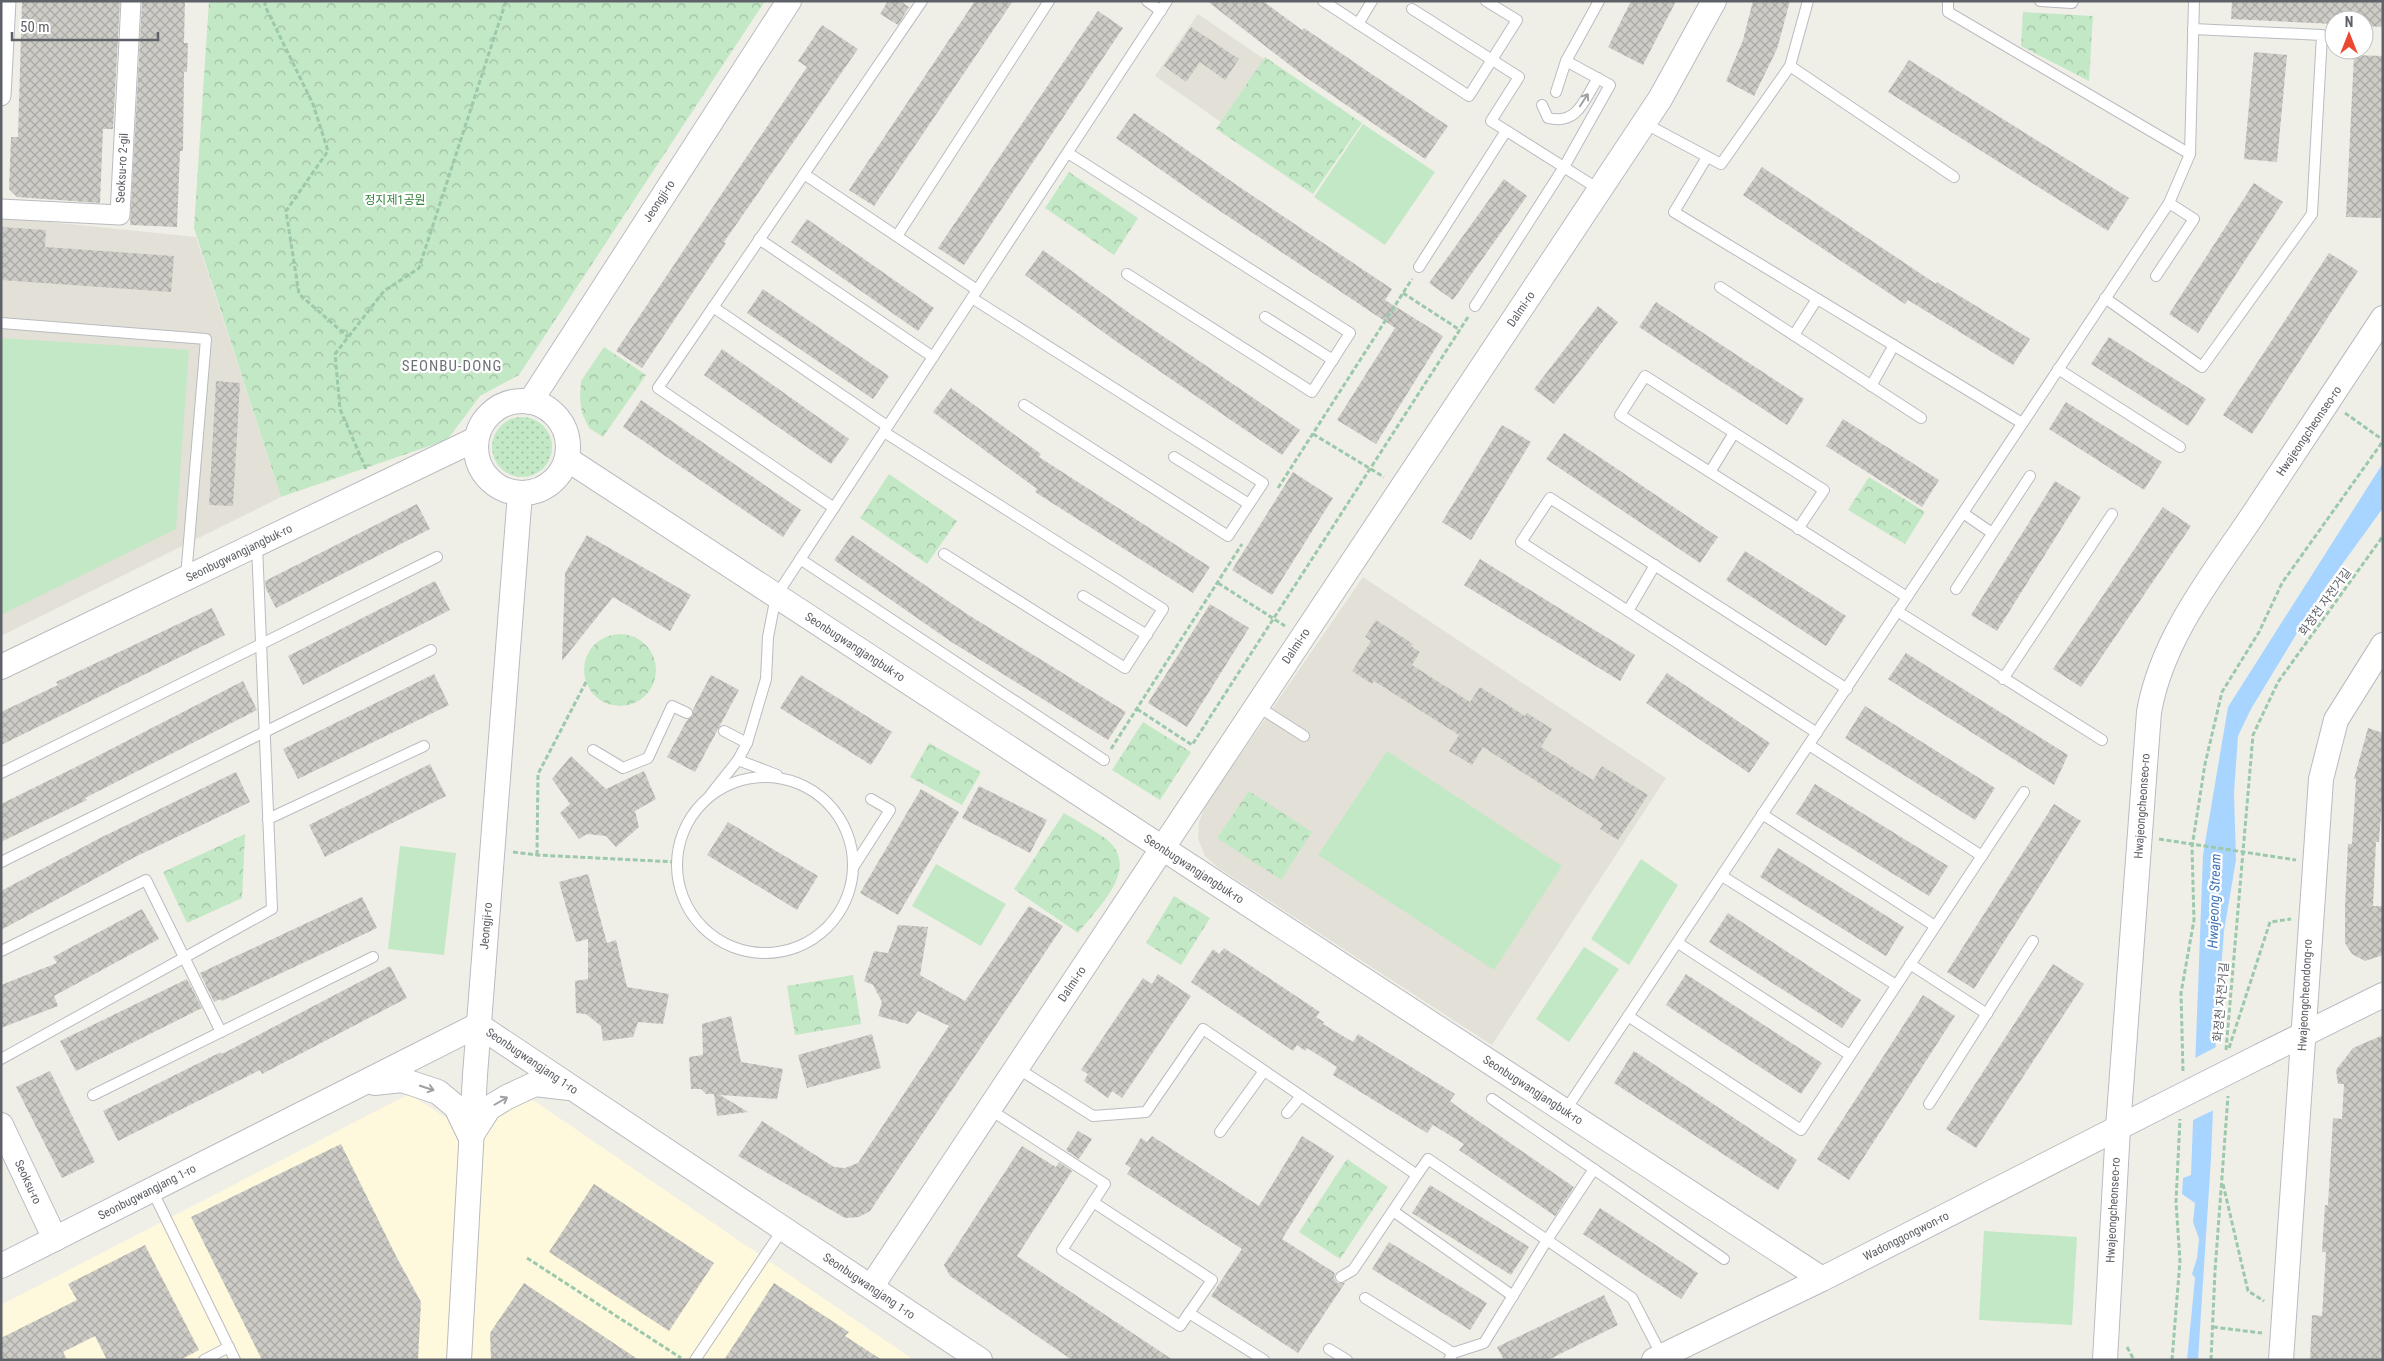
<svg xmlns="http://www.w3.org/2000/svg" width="2384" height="1361" font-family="'Roboto Condensed','Noto Sans KR',sans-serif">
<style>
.commercial{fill:#fef8dd}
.education{fill:#e3e1d7}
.grass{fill:url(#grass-dots)}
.park{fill:url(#park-crowns)}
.pitch{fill:#c3e8c5}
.water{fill:#a8d5ff}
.pier{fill:#f0efe7}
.building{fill:url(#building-cross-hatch)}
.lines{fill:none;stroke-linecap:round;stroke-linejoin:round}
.service-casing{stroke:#b9bbc0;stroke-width:12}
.minor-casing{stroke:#b9bbc0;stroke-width:21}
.tertiary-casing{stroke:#b9bbc0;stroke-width:26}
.path{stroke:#9cc9ab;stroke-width:3;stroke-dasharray:5 2.5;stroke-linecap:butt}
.service{stroke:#fff;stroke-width:10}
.minor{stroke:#fff;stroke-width:19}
.tertiary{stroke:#fff;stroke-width:24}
.tertiary-bridge-casing{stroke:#b9bbc0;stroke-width:26;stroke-linecap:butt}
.tertiary-bridge{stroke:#fff;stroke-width:24}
.oneway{stroke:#9ea0a4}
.labels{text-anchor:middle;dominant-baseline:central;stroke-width:4.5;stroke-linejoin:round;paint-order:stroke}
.street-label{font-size:12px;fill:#5e6167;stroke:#fff}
.park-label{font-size:12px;fill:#32823a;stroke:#fff}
.water-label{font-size:14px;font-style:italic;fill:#4274b4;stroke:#fff}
.quarter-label{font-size:15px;letter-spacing:1px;fill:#6f7379;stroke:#fff}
</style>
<defs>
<pattern id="grass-dots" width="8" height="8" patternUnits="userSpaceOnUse" patternTransform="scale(1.25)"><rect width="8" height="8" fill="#c3e8c5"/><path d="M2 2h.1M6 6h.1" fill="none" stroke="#a2bfa4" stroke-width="1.8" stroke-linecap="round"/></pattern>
<pattern id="park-crowns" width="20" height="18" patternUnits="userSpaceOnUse" patternTransform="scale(1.25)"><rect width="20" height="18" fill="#c3e8c5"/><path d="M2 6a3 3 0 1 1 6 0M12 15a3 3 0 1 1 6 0" fill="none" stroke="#a2bfa4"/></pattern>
<pattern id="building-cross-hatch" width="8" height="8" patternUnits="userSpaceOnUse" patternTransform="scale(1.25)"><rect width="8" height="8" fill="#ceccc6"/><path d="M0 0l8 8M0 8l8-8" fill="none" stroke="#aaa9a5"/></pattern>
</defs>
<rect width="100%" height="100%" fill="#f0efe7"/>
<path class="commercial" d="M409,1094L467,1131L530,1098L914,1360H1V1305Z"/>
<g class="education">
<path d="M1198,14L1264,59L1221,122L1155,76Z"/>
<path d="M1,217L196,237L281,497L1,636Z"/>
<path d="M1363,577L1666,778L1492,1045L1217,867L1205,856L1198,839L1199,822L1205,806Z"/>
</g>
<circle class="grass" cx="522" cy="447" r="30"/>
<g class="park">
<path d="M209,1H765L519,375L480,396L447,440L281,497L194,228Z"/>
<path d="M2023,12L2093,16L2089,81L2021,46Z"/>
<path d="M1265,57L1362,123L1313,194L1216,129Z"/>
<path d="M1069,172L1138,218L1114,255L1045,208Z"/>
<path d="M604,347L646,375L603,437L589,428L582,413L580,399L581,381Z"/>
<path d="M889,474L957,521L927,564L860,518Z"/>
<path d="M1869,477L1925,512L1905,544L1848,510Z"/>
<circle cx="620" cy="670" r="36"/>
<path d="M1143,722L1191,752L1160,800L1112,770Z"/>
<path d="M929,743L981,772L962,805L910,777Z"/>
<path d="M1249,791L1312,832L1281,880L1217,838Z"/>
<path d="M1064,813C1077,821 1092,829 1105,838C1143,867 1098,907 1078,933L1014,889Z"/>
<path d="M245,834L242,898L187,923L163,872Z"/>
<path d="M1174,896L1210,918L1181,965L1146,943Z"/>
<path d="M853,975L861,1024L795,1035L787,986Z"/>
<path d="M1347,1159L1388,1187L1340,1259L1299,1232Z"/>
</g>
<g class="pitch">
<path d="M1363,124L1435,172L1385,245L1314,197Z"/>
<path d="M1,338L189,350L176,529L1,615Z"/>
<path d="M1387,751L1562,866L1494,970L1318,855Z"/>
<path d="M400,846L456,853L444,955L388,949Z"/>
<path d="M1641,859L1678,885L1629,965L1591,939Z"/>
<path d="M936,864L1006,904L981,946L912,906Z"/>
<path d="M1584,947L1619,969L1569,1042L1536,1019Z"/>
<path d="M1984,1231L2077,1237L2072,1325L1979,1320Z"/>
</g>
<path class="water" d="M2383,463V508L2322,592L2251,709L2238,736L2234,793L2236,860L2224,931L2216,1037L2211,1158L2198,1360H2187L2195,1278L2192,1274L2197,1258L2199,1239L2193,1222L2195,1203L2182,1194L2183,1178L2191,1175L2203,855L2228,707Z"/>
<path class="pier" d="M2218,1046L2216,1109L2191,1121L2193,1059Z"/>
<g class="building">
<path d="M22,1H120L113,129H103L100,203L17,197L9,189L11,137H18Z"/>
<path d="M142,1H185L184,43H188L187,72H184L183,151H180L177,227L130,225Z"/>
<path d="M888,1H900L909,7L898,25L880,14Z"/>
<path d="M975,1H1013L874,206L849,190Z"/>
<path d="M1207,1H1263L1302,30L1304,28L1448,126L1425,159L1304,76Z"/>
<path d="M1631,1H1676L1643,65L1608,47Z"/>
<path d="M1753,1H1790L1777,49L1754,96L1726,81L1743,40Z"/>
<path d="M2232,1H2383V27L2364,26V20H2334V24L2231,19Z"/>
<path d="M1098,11L1123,28L964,265L938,248Z"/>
<path d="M822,25L858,49L724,242L726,243L642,368L616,351L807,67L798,61Z"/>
<path d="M1191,27L1239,59L1225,80L1200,62L1186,82L1164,66Z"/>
<path d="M2254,52L2287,55L2277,162L2244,159Z"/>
<path d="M2354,55L2383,56L2381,218L2346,217Z"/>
<path d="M1909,60L2129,198L2108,231L1888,92Z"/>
<path d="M1134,113L1238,186L1392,289L1385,300L1443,336L1376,444L1337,420L1395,328L1205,201L1116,138Z"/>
<path d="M1762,167L1936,284L1937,282L2030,339L2013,365L1908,300L1905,304L1743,195Z"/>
<path d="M1504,179L1527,196L1453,300L1429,283Z"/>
<path d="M2254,183L2283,202L2198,333L2169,314Z"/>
<path d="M807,219L934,308L918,331L791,242Z"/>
<path d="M1,227L46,230L45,247L174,256L171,292L1,280Z"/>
<path d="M1043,250L1132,315L1300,430L1282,455L1117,342L1025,275Z"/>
<path d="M2329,253L2358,271L2252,434L2223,415Z"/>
<path d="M763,289L889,376L873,399L747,313Z"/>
<path d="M1656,302L1804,399L1787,425L1639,327Z"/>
<path d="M1598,306L1618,322L1554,404L1534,389Z"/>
<path d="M2109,337L2206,399L2188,426L2091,364Z"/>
<path d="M722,349L849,439L831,464L704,375Z"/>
<path d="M216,381L240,383L233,506L209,505Z"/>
<path d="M951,388L1041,454L1039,457L1210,567L1193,593L1035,492L1037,489L933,412Z"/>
<path d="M641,400L801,510L783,537L623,427Z"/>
<path d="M2066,402L2162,462L2144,490L2049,429Z"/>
<path d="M1843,419L1939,480L1922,507L1826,446Z"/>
<path d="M1502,425L1531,442L1471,540L1442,522Z"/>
<path d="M1564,433L1718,537L1700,563L1546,459Z"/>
<path d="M1293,472L1333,498L1272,595L1232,570Z"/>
<path d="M2055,481L2081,497L1997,631L1971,615Z"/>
<path d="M417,504L430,529L276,608L266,589L265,581Z"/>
<path d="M2163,507L2191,526L2081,687L2053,669Z"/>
<path d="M587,535L691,595L670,631L613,597L562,661L565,573Z"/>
<path d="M852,535L967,614L1126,712L1108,740L950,641L834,560Z"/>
<path d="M1745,551L1846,616L1826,646L1726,580Z"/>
<path d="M1480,559L1635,655L1620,681L1464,585Z"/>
<path d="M435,581L450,610L303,685L288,656Z"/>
<path d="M1210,604L1249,628L1187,727L1148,703Z"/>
<path d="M212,608L225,635L1,745V712L58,685L56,682Z"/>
<path d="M1376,620L1413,644L1411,646L1420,652L1412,665L1470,702L1480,687L1525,716L1527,713L1552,729L1541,747L1593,780L1602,766L1648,795L1618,840L1600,829L1603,824L1483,747L1472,765L1449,751L1459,735L1374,681L1372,684L1352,671L1371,641L1365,637Z"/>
<path d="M1906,653L2068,755L2054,785L1888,679Z"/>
<path d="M1667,673L1770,743L1749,773L1646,703Z"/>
<path d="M434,674L449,705L298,779L283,749Z"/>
<path d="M711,675L739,690L695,772L667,757L687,720L693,716V709Z"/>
<path d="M801,675L892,732L871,765L780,708Z"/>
<path d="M243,681L257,710L85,798L87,800L1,842V804L86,762Z"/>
<path d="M1865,706L1995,788L1975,820L1845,738Z"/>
<path d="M2368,728L2383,733V786L2379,842H2376L2373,906H2383V955L2365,961L2352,954L2345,943V906L2348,844H2352L2356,779H2354Z"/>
<path d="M571,756L606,789L644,771L656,799L635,811L639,827L616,847L606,836L587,834L579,839L560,813L570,804L552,779Z"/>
<path d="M430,764L446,796L325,857L309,825Z"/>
<path d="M236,772L250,802L135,857L1,930V891L100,838Z"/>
<path d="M1815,784L1948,866L1929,896L1796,814Z"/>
<path d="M979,786L1047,820L1030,853L962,818Z"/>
<path d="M921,789L959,812L898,915L860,893Z"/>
<path d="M2054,804L2081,821L1974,989L1947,972Z"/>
<path d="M728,822L818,876L797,910L707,855Z"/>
<path d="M1778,848L1904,927L1886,956L1760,877Z"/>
<path d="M588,874L607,943L616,940L627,987L669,994L663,1024L638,1022L633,1037L603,1041L601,1026L586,1014L576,1013L575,981L588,979V939L576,942L559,882Z"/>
<path d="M362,897L377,928L222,1001L221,999L214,1002L200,973Z"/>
<path d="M1029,906L1063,926L870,1211L859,1217L845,1218L738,1156L762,1121L834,1167L845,1168L858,1163L949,1026L918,1011L908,1024L878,1016L882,1002L873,985L864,981L874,951L888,953L898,925L928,927L920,975L965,1001Z"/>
<path d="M142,909L159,939L54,996L58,1006L1,1028V985L57,963L53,957Z"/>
<path d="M1728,913L1861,1000L1842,1028L1709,942Z"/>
<path d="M1224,948L1320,1012L1316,1017L1324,1022L1323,1024L1353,1042L1358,1034L1455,1094L1450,1101L1458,1107L1574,1187L1555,1216L1459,1150L1464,1144L1433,1125L1427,1133L1333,1075L1337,1067L1307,1048L1305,1051L1297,1045L1293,1051L1191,982L1213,949L1219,954Z"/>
<path d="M2053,964L2084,984L1976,1148L1946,1129Z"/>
<path d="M390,966L407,998L262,1074L260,1070L118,1141L103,1111L221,1052L222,1054Z"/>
<path d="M1158,974L1191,996L1122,1098L1112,1091L1108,1098L1084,1081L1088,1074L1081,1070L1143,978L1152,984Z"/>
<path d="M1686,974L1822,1063L1801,1094L1666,1005Z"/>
<path d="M187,979L202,1008L76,1071L60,1041Z"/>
<path d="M1923,995L1955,1016L1849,1180L1817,1159Z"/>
<path d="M731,1016L741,1062L783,1069L777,1099L720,1095L748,1112L717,1116L714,1094H706L701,1089H691L689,1057L703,1055L702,1024Z"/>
<path d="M872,1034L881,1068L807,1088L798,1055Z"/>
<path d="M2383,1035V1360H2310L2312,1315L2322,1316L2326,1252H2322L2325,1205H2328L2333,1118L2342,1119L2344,1084H2338L2336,1070L2353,1048Z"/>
<path d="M1634,1051L1797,1160L1778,1190L1614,1083Z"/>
<path d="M50,1071L95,1162L62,1178L16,1087Z"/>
<path d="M1078,1131L1092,1139L1079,1159L1066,1150Z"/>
<path d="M1152,1136L1259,1206L1302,1136L1334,1156L1282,1239L1335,1273L1334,1278L1337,1283H1345L1298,1353L1211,1296L1242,1249L1127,1174L1131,1168L1125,1164L1141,1138L1147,1142Z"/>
<path d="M341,1144L396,1256L421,1302L418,1360H262L191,1217Z"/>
<path d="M1022,1146L1056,1167L1059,1162L1072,1171L1017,1256L1173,1360H1072L950,1276L944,1265Z"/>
<path d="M594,1184L714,1263L669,1331L549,1252Z"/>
<path d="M1430,1185L1529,1247L1511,1275L1412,1213Z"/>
<path d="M1600,1208L1698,1273L1681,1299L1583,1234Z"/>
<path d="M1389,1242L1487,1303L1470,1330L1372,1269Z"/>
<path d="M145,1245L199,1350L180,1360H107L95,1336L63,1352L67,1360H1V1338L77,1300L68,1284Z"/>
<path d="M524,1283L639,1360H491L490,1333Z"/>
<path d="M774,1283L849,1332L845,1336L882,1360H724Z"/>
<path d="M1604,1295L1618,1325L1548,1360H1504L1497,1347Z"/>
</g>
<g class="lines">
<g class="service-casing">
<g id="service">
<path d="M1147,1L1161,11"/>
<path d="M1323,1L1469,96L1517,20L1486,1"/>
<path d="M1948,1V12L2190,154"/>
<path d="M2040,1L2072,3L2073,1"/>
<path d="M1412,9L1519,77L1491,121L1600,190"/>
<path d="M1358,24L1372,1"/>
<path d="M1790,66L1954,177"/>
<path d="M1556,92L1566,61"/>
<path d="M1542,105L1548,118C1578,125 1584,100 1598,78"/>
<path d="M1644,123L1721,164L1790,66L1808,1"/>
<path d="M1068,153L1350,333L1312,392L1127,274"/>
<path d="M1707,157L1674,212L2022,423"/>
<path d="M804,174L977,290"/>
<path d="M897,236L1049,1"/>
<path d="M759,239L933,357"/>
<path d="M1419,267L1506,131"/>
<path d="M2156,276L2194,219L2169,203"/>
<path d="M1720,287L1921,418"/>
<path d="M972,298L1263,483L1228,536L1024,405"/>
<path d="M2105,298L2202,367L2312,214L2322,35L2193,29"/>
<path d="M1475,306L1564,167L1610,85L1566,61L1599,1"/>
<path d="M713,307L887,426"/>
<path d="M1265,317L1333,360"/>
<path d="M1,323L206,339L186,577"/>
<path d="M1794,335L1817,299"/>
<path d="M2058,369L2180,447"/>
<path d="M1871,386L1894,345"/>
<path d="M884,432L1163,609L1125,668L944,554"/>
<path d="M1174,457L1249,504"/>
<path d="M1710,472L1734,433"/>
<path d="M834,508L658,388L922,1"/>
<path d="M1963,513L1992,533"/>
<path d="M1798,529L1824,490L1645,376L1620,415L1907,597"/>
<path d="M800,559L1104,760"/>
<path d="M1956,589L2030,476"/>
<path d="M1083,596L1147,635"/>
<path d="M1628,611L1655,565"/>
<path d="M1897,611L2102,740"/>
<path d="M2003,679L2112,514"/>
<path d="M1257,706L1304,736"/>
<path d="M724,731L747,743"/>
<path d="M1817,733L1521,542L1550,498L1847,689"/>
<path d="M1809,745L1982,856"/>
<path d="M593,750L623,768L648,758L672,706L687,713"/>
<path d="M738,760L777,775"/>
<path d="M1,773L437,557"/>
<circle cx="765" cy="865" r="88"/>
<path d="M711,794L738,760L747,743L766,679L768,637L776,596L1167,1"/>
<path d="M1762,814L1935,926"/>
<path d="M268,819L424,746"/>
<path d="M1,862L431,650"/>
<path d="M854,866L890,810L871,799"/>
<path d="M1722,876L1896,985"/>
<path d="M1678,943L1850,1055"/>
<path d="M1,951L146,880L221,1032"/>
<path d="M1910,964L1987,1014"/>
<path d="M1628,1016L1801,1130L2024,792"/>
<path d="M1,1059L272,909L257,545"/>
<path d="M1017,1068L1093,1116L1146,1112L1203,1029L1417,1175L1428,1159L1632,1298L1662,1356"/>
<path d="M93,1095L373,957"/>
<path d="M1492,1099L1724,1259"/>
<path d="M1929,1104L2033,941"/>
<path d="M989,1109L1105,1184L1062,1250L1180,1326L1189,1313L1264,1360"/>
<path d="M1565,1111L2169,203L2190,154L2194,1"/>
<path d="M1287,1113L1301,1096"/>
<path d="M1220,1132L1264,1071"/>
<path d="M152,1190L235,1360"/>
<path d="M1093,1202L1212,1280L1189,1313"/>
<path d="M1393,1211L1513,1296"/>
<path d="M1341,1277L1353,1270L1417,1175"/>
<path d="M1365,1298L1453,1353L1449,1360"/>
<path d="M1329,1349L1347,1360"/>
<path d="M1453,1353L1484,1343L1547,1240L1594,1169"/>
<path d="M204,1360L229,1347"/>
<path d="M695,1360L783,1229"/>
</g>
</g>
<g class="minor-casing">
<g id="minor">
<path d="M1,96L6,1"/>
<path d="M1,209L120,215L131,1"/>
</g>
</g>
<g class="tertiary-casing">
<g id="tertiary">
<circle cx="522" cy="447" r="46"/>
<path d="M530,402L789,1"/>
<path d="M567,459L1822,1279"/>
<path d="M1,667L476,439"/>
<path d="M478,1025L980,1360"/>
<path d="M2264,1054L2383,995"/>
<path d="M374,1083L402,1080L438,1092L456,1107L470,1136"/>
<path d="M1,1125L55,1239"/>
<path d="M471,1136L489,1108L507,1097L535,1084L569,1088"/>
<path d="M1,1266L478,1025"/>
<path d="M871,1287L1660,99L1714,1"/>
<path d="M459,1360L475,1075L520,493"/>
<path d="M1654,1360L1822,1279L2157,1108"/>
<path d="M2105,1360L2118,1128L2149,712C2162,638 2212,576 2253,515C2296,449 2340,384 2383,318"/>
<path d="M2281,1360L2321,779L2336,720L2383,645"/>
</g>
</g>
<g class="path">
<path d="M265,1V6L313,104L328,151L286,211L299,294L348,337"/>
<path d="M1403,293L1460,330"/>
<path d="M2345,413L2383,440"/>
<path d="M1313,434L1384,477"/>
<path d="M366,469L340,409L335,354L384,291L419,268L506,1"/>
<path d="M1278,488L1412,279"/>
<path d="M1218,583L1285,626"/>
<path d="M1137,709L1192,745L1468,317"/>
<path d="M1111,749L1242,544"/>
<path d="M2159,839L2296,860"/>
<path d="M513,852L537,855L676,862"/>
<path d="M537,855L538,774L586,682"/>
<path d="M2229,1048L2270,922L2291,919"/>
<path d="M2226,1050L2253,735L2278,682L2383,536"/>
<path d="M2183,1071L2181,993L2194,920L2192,847L2205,764L2222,692L2259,632L2282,583L2383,441"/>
<path d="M2223,1184L2248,1291L2264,1301"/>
<path d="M527,1258L681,1358"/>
<path d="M2213,1327L2262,1333"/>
<path d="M2127,1347L2134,1360"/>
<path d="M2172,1360L2180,1261L2176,1202L2180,1119"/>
<path d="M2211,1360L2215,1271L2228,1096"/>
</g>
<use href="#service" class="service"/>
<use href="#minor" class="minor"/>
<use href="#tertiary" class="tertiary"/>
<g class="tertiary-bridge-casing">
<path id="tertiary-bridge" d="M2157,1108L2264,1054"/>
</g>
<use href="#tertiary-bridge" class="tertiary-bridge"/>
</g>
<defs><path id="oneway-shaft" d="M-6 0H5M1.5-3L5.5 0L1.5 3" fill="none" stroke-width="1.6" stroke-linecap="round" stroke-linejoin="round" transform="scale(1.25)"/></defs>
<g class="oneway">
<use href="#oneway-shaft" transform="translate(1584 100) rotate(-57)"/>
<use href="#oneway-shaft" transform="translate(427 1088) rotate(18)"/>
<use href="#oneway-shaft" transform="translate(501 1101) rotate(-30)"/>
</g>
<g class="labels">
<g class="street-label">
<text transform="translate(122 168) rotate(-87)">Seoksu-ro 2-gil</text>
<text transform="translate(659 201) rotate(-57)">Jeongji-ro</text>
<text transform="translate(1521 309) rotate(-56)">Dalmi-ro</text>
<text transform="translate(2309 431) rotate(-56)">Hwajeongcheonseo-ro</text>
<text transform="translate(239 553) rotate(-26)">Seonbugwangjangbuk-ro</text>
<text transform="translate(2325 602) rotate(-54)">화정천 자전거길</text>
<text transform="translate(1296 646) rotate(-56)">Dalmi-ro</text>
<text transform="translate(855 647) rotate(33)">Seonbugwangjangbuk-ro</text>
<text transform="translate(2142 806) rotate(-86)">Hwajeongcheonseo-ro</text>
<text transform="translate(1194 869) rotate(33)">Seonbugwangjangbuk-ro</text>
<text transform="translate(486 926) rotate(-85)">Jeongji-ro</text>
<text transform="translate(1072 984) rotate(-56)">Dalmi-ro</text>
<text transform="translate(2305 995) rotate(-87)">Hwajeongcheondong-ro</text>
<text transform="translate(2221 1002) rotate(-85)">화정천 자전거길</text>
<text transform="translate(532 1061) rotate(34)">Seonbugwangjang 1-ro</text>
<text transform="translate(1533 1090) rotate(33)">Seonbugwangjangbuk-ro</text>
<text transform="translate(28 1182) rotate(65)">Seoksu-ro</text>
<text transform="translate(147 1192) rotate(-27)">Seonbugwangjang 1-ro</text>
<text transform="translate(2113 1210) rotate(-87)">Hwajeongcheonseo-ro</text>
<text transform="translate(1906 1236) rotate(-27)">Wadonggongwon-ro</text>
<text transform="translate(869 1286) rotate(34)">Seonbugwangjang 1-ro</text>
</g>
<g class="park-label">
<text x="395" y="200">정지제1공원</text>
</g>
<g class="water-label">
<text transform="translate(2214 901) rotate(-88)">Hwajeong Stream</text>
</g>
<g class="quarter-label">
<text x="452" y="366">SEONBU-DONG</text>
</g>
</g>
<rect width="2384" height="1361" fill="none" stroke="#5e6167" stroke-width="5"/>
<g transform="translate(2349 35)"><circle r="24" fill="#ffffff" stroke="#bfc0c2"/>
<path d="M0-4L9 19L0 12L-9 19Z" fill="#ec4830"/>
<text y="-8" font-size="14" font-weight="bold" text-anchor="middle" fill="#5e6167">N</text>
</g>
<path d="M12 32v8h146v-8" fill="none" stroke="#5e6167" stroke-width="2.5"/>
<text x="20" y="32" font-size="15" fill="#5e6167" stroke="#ffffff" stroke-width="4" paint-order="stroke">50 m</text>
</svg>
